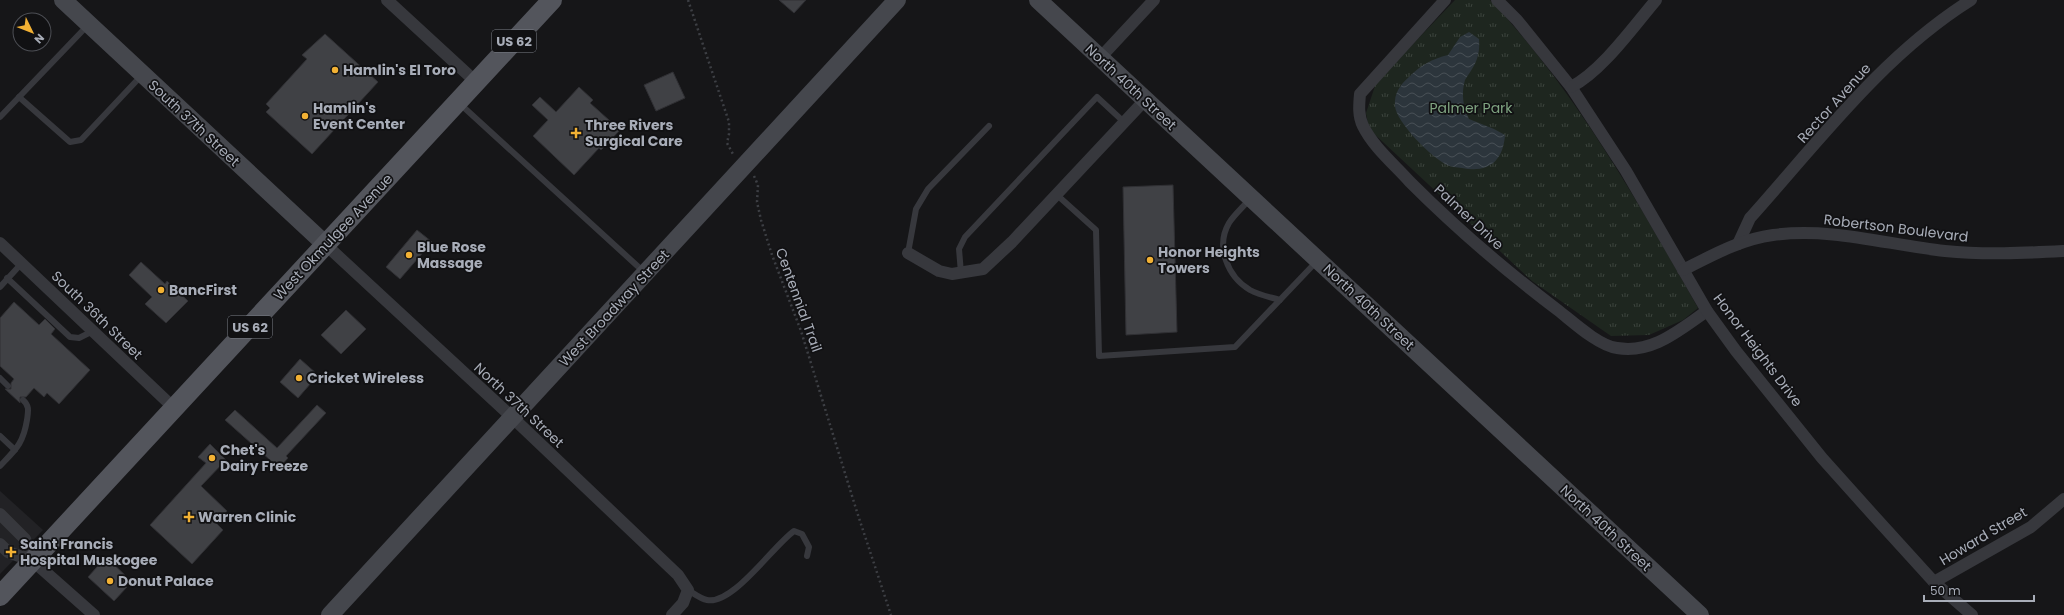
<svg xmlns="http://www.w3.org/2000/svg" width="2064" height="615" font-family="Poppins,sans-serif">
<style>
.built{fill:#222225}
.grass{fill:url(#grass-tufts)}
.water{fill:url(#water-waves)}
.building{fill:#404145;stroke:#303034}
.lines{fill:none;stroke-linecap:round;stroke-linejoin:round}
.path{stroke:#3d3f44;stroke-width:2.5;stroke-dasharray:2 3;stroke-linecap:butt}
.lane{stroke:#37383d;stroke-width:6}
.street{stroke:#37383d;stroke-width:12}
.secondary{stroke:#45474d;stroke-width:18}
.primary{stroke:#53555c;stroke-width:20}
.poi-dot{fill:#f2b134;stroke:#111113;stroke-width:1.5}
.labels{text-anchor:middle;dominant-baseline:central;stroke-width:3.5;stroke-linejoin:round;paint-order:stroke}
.shield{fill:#111113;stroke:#7b7e86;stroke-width:1}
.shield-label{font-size:13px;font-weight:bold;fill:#a8adb8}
.poi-label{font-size:14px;font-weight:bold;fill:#a8adb8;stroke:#111113;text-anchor:start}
.street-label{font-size:14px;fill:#a8adb8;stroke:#111113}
.park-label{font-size:14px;fill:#7fa381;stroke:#111113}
</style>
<defs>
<pattern id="grass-tufts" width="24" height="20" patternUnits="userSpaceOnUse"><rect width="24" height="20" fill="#1e261f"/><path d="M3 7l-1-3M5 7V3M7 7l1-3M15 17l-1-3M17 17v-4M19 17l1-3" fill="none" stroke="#3c433d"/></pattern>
<pattern id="water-waves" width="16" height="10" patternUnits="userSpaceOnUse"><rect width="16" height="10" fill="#2c353c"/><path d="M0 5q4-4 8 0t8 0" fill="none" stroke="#485056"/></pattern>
</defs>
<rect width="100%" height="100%" fill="#161618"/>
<path class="built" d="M0,491L43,530L0,574Z"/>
<path class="grass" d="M1455,0H1490C1575,90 1637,200 1698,308L1683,320L1649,335L1611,336L1532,281L1369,129L1366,113L1376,83Z"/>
<path class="water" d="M1469,32L1479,39C1480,50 1478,60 1472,69C1470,73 1467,76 1465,80C1461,93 1463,107 1469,119L1494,129L1505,135C1503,162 1488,173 1462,168C1457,167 1451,167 1447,165C1432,158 1396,122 1395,106C1394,93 1400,85 1409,77C1421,65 1432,59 1448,55L1460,37Z"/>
<g class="building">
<path d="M779,0H806L794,13Z"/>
<path d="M325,34L378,82L312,154L266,112L270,108L266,104L307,59L302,55Z"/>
<path d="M673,72L685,98L656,111L644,85Z"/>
<path d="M579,87L593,100L590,103L620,130L601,150L599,148L574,175L533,136L548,120L532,105L540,97L556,112Z"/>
<path d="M1173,185L1177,332L1126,335L1123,187Z"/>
<path d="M417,230L432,242L400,279L386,267Z"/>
<path d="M141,262L165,284L167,281L188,301L166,323L145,304L152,297L129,275Z"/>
<path d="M14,302L39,325L45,319L55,329L51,334L90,370L59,404L47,393L44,397L34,388L26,397H20V403L5,389H11V383L14,379L0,366V318Z"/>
<path d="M346,310L366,329L341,354L321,335Z"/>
<path d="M300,359L318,375L298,398L280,382Z"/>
<path d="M317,405L326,413L286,456L288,458L279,468L225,420L235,410L277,448Z"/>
<path d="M210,444L226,460L201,486L227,511L216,523L223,530L192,564L150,525L206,463L198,457Z"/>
<path d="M106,557L129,579L124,584L127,587L114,601L88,577Z"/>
</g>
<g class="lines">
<g class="path">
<path d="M688,0L729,122V134L727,143L734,156"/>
<path d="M754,176L758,185L757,202L761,220L772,255L801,331L857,512L891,615"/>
</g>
<g class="lane">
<path d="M19,97L70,142L81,140L141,76"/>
<path d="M459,103L644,272"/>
<path d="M0,117L88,25"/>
<path d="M1057,195L1096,230L1099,356L1235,347L1317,261"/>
<path d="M1249,200C1243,207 1234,215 1229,223C1215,247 1228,277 1250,290C1259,295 1270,297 1280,300"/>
<path d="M908,253L916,209L928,189L989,126"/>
<path d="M961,273L959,249L965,237L1097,97L1124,122"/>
<path d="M7,278L70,337L79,338L93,331"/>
<path d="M0,287L22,263"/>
<path d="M0,378L8,386"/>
<path d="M0,436L15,450"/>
<path d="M0,466C16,449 23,444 27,420C28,412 30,406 23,400"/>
<path d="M688,590C693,593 701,599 707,600C733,605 773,546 794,531L802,534L809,547L807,556"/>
</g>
<g class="street">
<path d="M387,0L476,82"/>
<path d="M1445,0L1360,94C1359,105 1358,116 1363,126C1374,148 1394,164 1410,182C1457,229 1506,271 1559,311C1573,322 1599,346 1617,348C1653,354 1679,330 1707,311"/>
<path d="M1497,0L1517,20L1571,87L1626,171L1707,311L1736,351L1822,458L1874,516L1934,582L1972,615"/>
<path d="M1100,58L1154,0"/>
<path d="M1571,87C1602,71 1633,27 1656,0"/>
<path d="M0,243L174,408"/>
<path d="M1738,244L1750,218C1819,141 1883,55 1971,0"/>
<path d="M326,245L513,418L678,575L688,590L683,603L672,615"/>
<path d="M908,253L939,271L952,274L983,269L1012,242L1145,100"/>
<path d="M1683,270C1711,256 1741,239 1773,235C1832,227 1888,245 1945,251C1985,255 2024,253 2064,251"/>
<path d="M0,514L25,539L33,561"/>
<path d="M0,544L8,552L33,561L94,615"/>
<path d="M1934,582L2031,527L2064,499"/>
</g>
<g class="secondary">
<path d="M63,0L326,245"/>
<path d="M1038,0L1700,615"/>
<path d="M330,615L897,0"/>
</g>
<path class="primary" d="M0,596L552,0"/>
</g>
<g class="poi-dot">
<circle cx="335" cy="70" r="4"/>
<circle cx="305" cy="116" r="4"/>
<path d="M574 127h4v4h4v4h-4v4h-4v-4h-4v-4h4z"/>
<circle cx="409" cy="255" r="4"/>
<circle cx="1150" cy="260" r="4"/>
<circle cx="161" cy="290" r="4"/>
<circle cx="299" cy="378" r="4"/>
<circle cx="212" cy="458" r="4"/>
<path d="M187 511h4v4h4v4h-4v4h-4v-4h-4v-4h4z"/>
<path d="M9 546h4v4h4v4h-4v4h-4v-4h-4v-4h4z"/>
<circle cx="110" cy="581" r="4"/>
</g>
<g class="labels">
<g class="shield">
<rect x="492" y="30" width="44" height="22" rx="3"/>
<rect x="228" y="316" width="44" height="22" rx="3"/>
</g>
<g class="shield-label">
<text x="514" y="41">US 62</text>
<text x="250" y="327">US 62</text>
</g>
<g class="poi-label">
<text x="343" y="70">Hamlin's El Toro</text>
<text x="313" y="108">Hamlin's<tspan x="313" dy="16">Event Center</tspan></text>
<text x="585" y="125">Three Rivers<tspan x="585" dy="16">Surgical Care</tspan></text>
<text x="417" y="247">Blue Rose<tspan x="417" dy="16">Massage</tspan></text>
<text x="1158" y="252">Honor Heights<tspan x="1158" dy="16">Towers</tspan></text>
<text x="169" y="290">BancFirst</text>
<text x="307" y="378">Cricket Wireless</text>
<text x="220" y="450">Chet's<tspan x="220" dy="16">Dairy Freeze</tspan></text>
<text x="198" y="517">Warren Clinic</text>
<text x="20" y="544">Saint Francis<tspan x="20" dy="16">Hospital Muskogee</tspan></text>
<text x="118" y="581">Donut Palace</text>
</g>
<g class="street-label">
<text transform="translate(1131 87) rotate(43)">North 40th Street</text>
<text transform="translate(1834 103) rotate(-48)">Rector Avenue</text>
<text transform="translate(194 123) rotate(43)">South 37th Street</text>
<text transform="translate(1469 217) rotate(43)">Palmer Drive</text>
<text transform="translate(1896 228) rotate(7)">Robertson Boulevard</text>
<text transform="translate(333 237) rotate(-47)">West Okmulgee Avenue</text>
<text transform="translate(799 300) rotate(70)">Centennial Trail</text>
<text transform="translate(1369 307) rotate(43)">North 40th Street</text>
<text transform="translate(614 308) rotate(-47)">West Broadway Street</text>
<text transform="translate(97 315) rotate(44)">South 36th Street</text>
<text transform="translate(1758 350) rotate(53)">Honor Heights Drive</text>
<text transform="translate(519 405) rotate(43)">North 37th Street</text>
<text transform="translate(1606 528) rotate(43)">North 40th Street</text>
<text transform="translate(1983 536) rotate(-31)">Howard Street</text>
</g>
<g class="park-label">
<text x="1471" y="108">Palmer Park</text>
</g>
</g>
<g transform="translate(32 32) rotate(133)"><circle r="19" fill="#111113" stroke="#4d4f55"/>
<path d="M0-3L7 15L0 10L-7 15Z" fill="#f2b134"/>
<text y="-6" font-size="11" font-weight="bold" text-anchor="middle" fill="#a8adb8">N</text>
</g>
<path d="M1924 595v6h110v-6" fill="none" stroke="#a8adb8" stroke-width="2"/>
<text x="1930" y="595" font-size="12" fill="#a8adb8" stroke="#111113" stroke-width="3" paint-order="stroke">50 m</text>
</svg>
